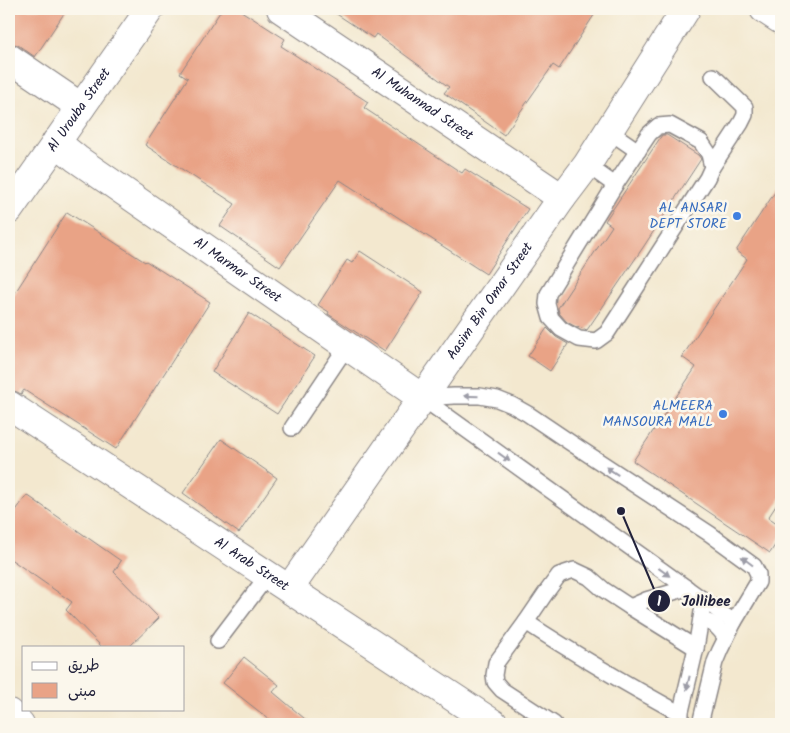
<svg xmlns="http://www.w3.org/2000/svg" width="790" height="733" font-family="Kalam,'Playpen Sans Arabic',sans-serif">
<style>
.building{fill:#e9a386}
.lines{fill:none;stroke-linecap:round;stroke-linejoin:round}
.lane-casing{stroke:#8a8585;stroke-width:18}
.street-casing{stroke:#8a8585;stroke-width:30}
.lane{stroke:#fff;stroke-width:15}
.street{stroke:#fff;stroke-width:28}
.oneway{fill:#9c9ca7}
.shop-dot{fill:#3f7fe0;stroke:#fbf7ec;stroke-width:2}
.labels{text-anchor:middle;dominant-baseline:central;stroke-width:5;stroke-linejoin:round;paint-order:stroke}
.street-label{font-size:14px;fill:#22223b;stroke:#fbf7ec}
.shop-label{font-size:14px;fill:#366cbe;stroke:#fbf7ec;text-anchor:end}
.leader{fill:none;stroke:#22223b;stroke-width:2}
.callout-dot{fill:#22223b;stroke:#fbf7ec;stroke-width:2}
.mark-label{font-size:15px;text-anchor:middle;font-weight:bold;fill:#fff}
.callout-label{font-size:15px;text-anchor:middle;font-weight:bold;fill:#22223b;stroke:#fbf7ec;stroke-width:5;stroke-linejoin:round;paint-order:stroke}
</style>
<rect width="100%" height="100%" fill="#fbf7ec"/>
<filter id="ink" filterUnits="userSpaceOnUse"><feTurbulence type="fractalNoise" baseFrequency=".02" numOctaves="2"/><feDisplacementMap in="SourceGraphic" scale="10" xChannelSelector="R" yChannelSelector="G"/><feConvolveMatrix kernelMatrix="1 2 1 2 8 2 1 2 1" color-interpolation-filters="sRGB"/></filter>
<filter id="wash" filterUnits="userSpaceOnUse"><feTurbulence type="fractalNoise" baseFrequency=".0096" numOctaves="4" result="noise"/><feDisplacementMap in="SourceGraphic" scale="20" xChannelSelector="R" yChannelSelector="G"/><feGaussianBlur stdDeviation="1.12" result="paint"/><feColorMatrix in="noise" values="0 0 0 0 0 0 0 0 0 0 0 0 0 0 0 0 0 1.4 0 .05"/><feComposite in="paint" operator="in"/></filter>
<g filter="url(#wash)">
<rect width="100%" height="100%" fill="#f3e8cf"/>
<g id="blocks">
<g class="building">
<path d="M9,9H67L35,57L18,45L9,43Z"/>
<path d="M222,9H238L285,39L281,46L368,102L364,108L462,173L465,169L528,209L486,274L340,180L280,267L220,226L235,204L145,145L188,78L180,73Z"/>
<path d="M329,9H598L559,69L553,65L504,135L444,93L449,87L376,34L373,38Z"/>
<path d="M662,135H667L698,155L701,159L644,246L587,330L579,327L578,328L567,322L559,313L558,308L612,226L605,221Z"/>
<path d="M781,183V498L768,518L781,527V536L770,553L633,461L696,367L682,357L747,259L736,251Z"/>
<path d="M67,212L145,262L146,261L210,302L116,449L24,390L21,394L17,392L9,390V302Z"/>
<path d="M360,251L423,292L385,351L328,314L329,312L318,305L347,260L352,263Z"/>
<path d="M249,313L315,356L277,414L212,372Z"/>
<path d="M547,328L556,337L568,344L550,371L528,356Z"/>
<path d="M221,439L277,478L239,533L183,493Z"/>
<path d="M27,495L121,561L114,572L159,618L129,647H102L66,610L72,602L9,558V520Z"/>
<path d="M244,657L279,685L273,692L311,724H275L223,683Z"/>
</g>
</g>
</g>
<g filter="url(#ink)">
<use href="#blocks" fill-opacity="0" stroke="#8a8585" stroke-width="1"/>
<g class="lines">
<g class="lane-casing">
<g id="lane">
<path d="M670,125L701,142L709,154L712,167L707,178L607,333L596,341L579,339L561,329L551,318L547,304L548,294L615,185L649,134L658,126Z"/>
<path d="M609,131L638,151"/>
<path d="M587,165L615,185"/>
<path d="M712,167L741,123L745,115V107L713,76"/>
<path d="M422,398L454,396H480L497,399L512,405L528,414L571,443L710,534L754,566L758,574V582L734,622L720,650L715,662L700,724"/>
<path d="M422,398L734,622"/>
<path d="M292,428L347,346"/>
<path d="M630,607L696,648"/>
<path d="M701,620C715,623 718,627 726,638"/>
<path d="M526,622L496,663L494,675L495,682L502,690L554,724"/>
<path d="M218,641L268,575"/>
<path d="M681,714C628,685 576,655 526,622L545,594L559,575L574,570L589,577L604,590L630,607L646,600L687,588"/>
<path d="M678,724L696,648L704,600"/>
</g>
</g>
<g class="street-casing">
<g id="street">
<path id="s1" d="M281,9L562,198"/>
<path d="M764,9L781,20"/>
<path d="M9,58L81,107"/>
<path id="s2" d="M56,142L77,159L422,398"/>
<path id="s3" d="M9,210L150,9"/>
<path id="s4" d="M9,405L494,724"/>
<path id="s5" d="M289,589L562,198L587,165L686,9"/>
<path d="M9,713L20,724"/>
</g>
</g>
<use href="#lane" class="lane"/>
<use href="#street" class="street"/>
</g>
<defs><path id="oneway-solid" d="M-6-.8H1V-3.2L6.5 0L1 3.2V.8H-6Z" transform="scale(1.25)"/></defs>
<g class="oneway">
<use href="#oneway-solid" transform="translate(471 396) rotate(-179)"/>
<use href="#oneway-solid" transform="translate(504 457) rotate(36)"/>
<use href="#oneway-solid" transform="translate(612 471) rotate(-147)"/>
<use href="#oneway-solid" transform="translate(747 561) rotate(-143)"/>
<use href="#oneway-solid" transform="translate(664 572) rotate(36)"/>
<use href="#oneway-solid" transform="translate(688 683) rotate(103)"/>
</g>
</g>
<g class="shop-dot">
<circle cx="737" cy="216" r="5"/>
<circle cx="723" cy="414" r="5"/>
</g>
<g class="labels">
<g class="street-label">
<text stroke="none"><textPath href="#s1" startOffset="170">Al Muhannad Street</textPath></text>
<text stroke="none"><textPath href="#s3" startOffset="122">Al Urouba Street</textPath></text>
<text stroke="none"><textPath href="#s2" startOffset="222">Al Marmar Street</textPath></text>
<text stroke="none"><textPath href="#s5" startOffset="351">Aasim Bin Omar Street</textPath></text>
<text stroke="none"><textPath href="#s4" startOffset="290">Al Arab Street</textPath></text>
</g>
<g class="shop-label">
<text x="727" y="208">AL ANSARI<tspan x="727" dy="16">DEPT STORE</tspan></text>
<text x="713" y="406">ALMEERA<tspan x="713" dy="16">MANSOURA MALL</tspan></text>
</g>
</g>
<path class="leader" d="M621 511L659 601"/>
<g class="callout-dot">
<circle cx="621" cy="511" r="5"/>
<circle cx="659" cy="601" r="12"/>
</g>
<g class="mark-label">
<text x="659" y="606">1</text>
</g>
<g class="callout-label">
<text x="706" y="606">Jollibee</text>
</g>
<rect width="790" height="733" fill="none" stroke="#fbf7ec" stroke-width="30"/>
<rect x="22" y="646" width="162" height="65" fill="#fbf7ec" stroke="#a4a2a5"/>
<rect x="32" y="662" width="25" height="8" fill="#ffffff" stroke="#a4a2a5"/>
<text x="68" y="670" font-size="15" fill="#22223b">طريق</text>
<rect x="32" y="683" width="25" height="15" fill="#e9a386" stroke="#a4a2a5"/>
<text x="68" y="696" font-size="15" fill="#22223b">مبنى</text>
</svg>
